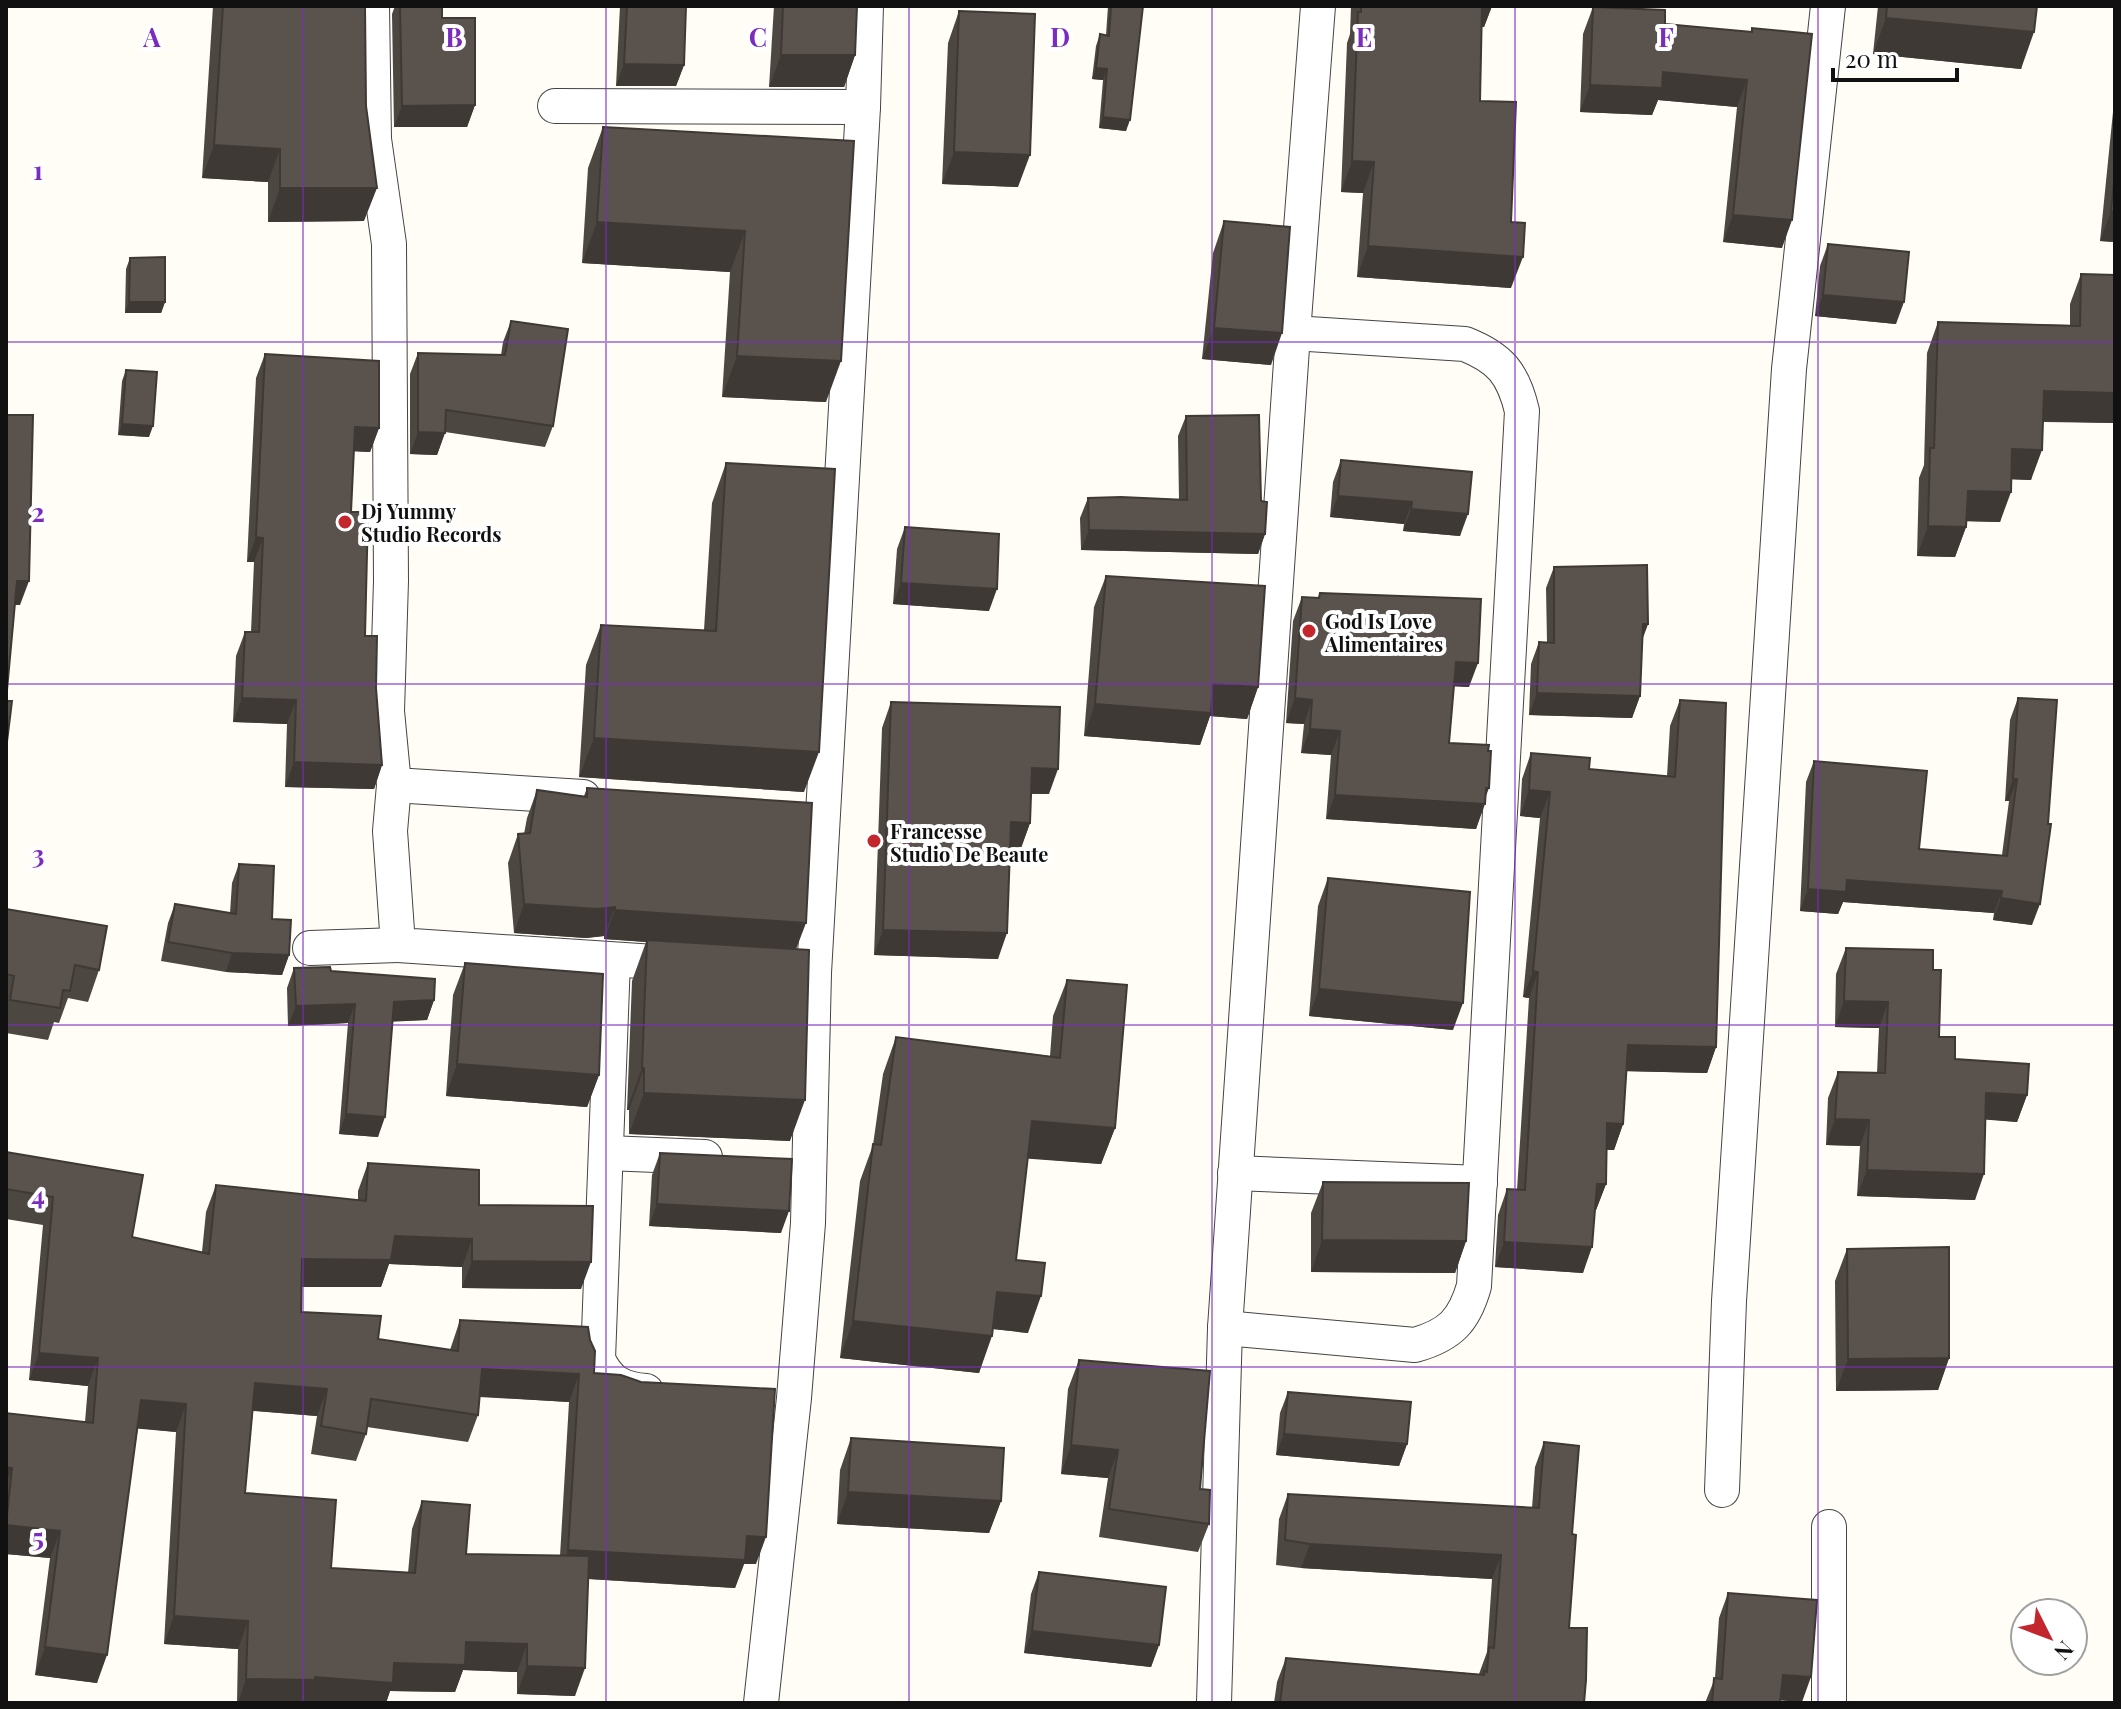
<svg xmlns="http://www.w3.org/2000/svg" width="2121" height="1709" font-family="'Playfair Display',serif">
<style>
.lines{fill:none;stroke-linecap:round;stroke-linejoin:round}
.minor-casing{stroke:#444;stroke-width:36}
.minor{stroke:#fff;stroke-width:34}
.wall{fill:#4d4742;fill-rule:evenodd}
.shaded-wall{fill:#3f3936}
.building{fill:#5a524d;stroke:#3f3936;stroke-width:2}
.grid{fill:none;stroke:#7b2cbf;stroke-width:2;stroke-opacity:0.55}
.poi-dot{fill:#c4262e;stroke:#fff;stroke-width:3}
.labels{text-anchor:middle;dominant-baseline:central;stroke-width:8;stroke-linejoin:round;paint-order:stroke}
.poi-label{font-size:20px;font-weight:bold;fill:#111;stroke:#fff;text-anchor:start}
.grid-label{font-size:26px;text-anchor:middle;font-weight:bold;fill:#7b2cbf;stroke:#fff;stroke-width:8;stroke-linejoin:round;paint-order:stroke}
</style>
<rect width="100%" height="100%" fill="#fffdf5"/>
<g class="lines">
<g class="minor-casing">
<g id="minor">
<path d="M372,6L374,139L389,244L391,581L387,711L394,785L390,831L398,945L685,964"/>
<path d="M555,106L863,107"/>
<path d="M394,785L583,797"/>
<path d="M310,948L398,945"/>
<path d="M613,960L598,1359C608,1382 622,1389 646,1391"/>
<path d="M607,1153L705,1157"/>
<path d="M1235,1173L1480,1183"/>
<path d="M1225,1328L1415,1345C1450,1335 1464,1321 1474,1286L1522,411C1513,373 1500,358 1465,344L1293,333"/>
<path d="M1722,1490L1729,1301L1789,369L1828,6"/>
<path d="M761,1703L794,1398L808,1223L814,973L863,107L866,6"/>
<path d="M1214,1703L1225,1328L1293,333L1318,6"/>
<path d="M1829,1703V1527"/>
</g>
</g>
<use href="#minor" class="minor"/>
</g>
<g class="wall">
<path d="M213,6H365L364,221L268,222V182L202,178Z"/>
<path d="M395,6H442V18L475,105L467,127H394L392,14Z"/>
<path d="M620,6H686L684,65L676,86H616Z"/>
<path d="M774,6H857L855,55L844,87H769Z"/>
<path d="M1108,6H1143L1126,131L1099,128L1103,80L1092,79L1096,46L1100,34L1106,35Z"/>
<path d="M1351,6H1492L1484,27H1482L1480,101L1511,222V288L1357,277L1363,193L1341,192L1347,43L1350,34Z"/>
<path d="M1878,6H2037L2021,69L1873,54Z"/>
<path d="M1593,7L1665,24L1751,32L1752,28L1782,248L1723,242L1737,107L1658,100L1652,115L1580,112L1583,34Z"/>
<path d="M959,11L1018,187L942,184L948,43Z"/>
<path d="M2115,92V242L2100,241Z"/>
<path d="M603,127L854,141L826,402L722,397L730,272L582,263L588,168Z"/>
<path d="M1224,221L1271,365L1202,359L1213,253Z"/>
<path d="M1828,244L1896,324L1815,316L1820,266Z"/>
<path d="M130,258L165,302L161,313H125L126,269Z"/>
<path d="M2081,274L2115,423L2043,422L2031,480L2011,479L2000,522L1966,521V527L1955,557L1917,556L1919,478L1924,465L1927,353L1938,322L2070,325V304Z"/>
<path d="M511,321L553,426L545,447L445,432L437,455L410,454V374L418,353L501,355L503,342Z"/>
<path d="M265,354L379,428L370,452L354,451L351,512L365,636L376,688L382,765L374,789L285,787L287,724L233,722L236,656L245,632H251L254,562H247L256,378Z"/>
<path d="M126,370L149,437L118,435L122,381Z"/>
<path d="M1186,416L1261,501L1265,534L1258,554L1081,550L1080,518L1088,498L1179,500L1178,436Z"/>
<path d="M1341,460L1472,472L1460,536L1403,531L1404,524L1330,517L1333,482Z"/>
<path d="M726,463L804,792L579,777L586,665L601,625L704,630L712,503Z"/>
<path d="M905,527L989,611L893,604L897,549Z"/>
<path d="M1554,567L1648,624L1642,639L1640,696L1632,718L1529,715L1531,664L1539,642H1547L1546,588Z"/>
<path d="M1106,576L1258,687L1247,719L1210,716L1200,745L1084,736L1094,607Z"/>
<path d="M1320,593L1469,687L1454,686L1449,743L1486,797L1476,829L1326,819L1331,755L1301,753L1304,724L1286,723L1293,621L1302,597L1318,598Z"/>
<path d="M2018,698L2032,925L1993,920L1994,913L1843,902L1838,914L1800,911L1806,782L1814,761L1919,849L2002,855L2009,801H2005L2010,720Z"/>
<path d="M1680,700L1716,1047L1707,1073L1626,1071L1623,1124L1614,1150H1607L1606,1184L1596,1210H1595L1583,1273L1495,1267L1498,1215L1507,1189L1517,1190L1529,998L1523,997L1540,818L1520,816L1522,779L1531,753L1589,769L1667,776L1670,726Z"/>
<path d="M891,702L1049,794H1031L1030,823L1021,848H1010L998,959L874,955L882,728Z"/>
<path d="M587,788L796,950L790,1141L629,1134V1110H627L632,981L646,942L604,939V936L586,938L514,933L508,863L518,834H524L527,818L537,790L584,796Z"/>
<path d="M239,864L272,919L289,955L282,975L226,972L161,961L168,923L175,904L230,913L232,883Z"/>
<path d="M1328,878L1453,1030L1309,1016L1318,906Z"/>
<path d="M6,909L99,970L88,1002L68,998L59,1023L54,1022L48,1040L6,1033Z"/>
<path d="M1846,948L1933,970L1939,1037L1955,1059L2027,1095L2017,1122L1986,1119L1975,1200L1857,1196L1860,1146L1826,1145L1828,1098L1838,1072L1877,1073L1879,1028L1835,1027L1836,974Z"/>
<path d="M465,963L599,1075L587,1107L446,1096L453,995Z"/>
<path d="M294,968L331,971L434,1000L427,1020L393,1021L378,1137L339,1134L348,1023L288,1026L287,988Z"/>
<path d="M1067,980L1115,1128L1101,1164L1028,1158L1016,1260L1028,1333L993,1329L979,1373L840,1358L860,1181L873,1145L883,1074L896,1037L1050,1056L1053,1016Z"/>
<path d="M6,1152L132,1237L202,1252L206,1212L216,1185L358,1200V1191L368,1163L479,1205L581,1289L462,1288V1267L389,1264L381,1287H301V1312L378,1339L450,1350L460,1320L594,1373L756,1564H744L735,1588L588,1579L575,1696L517,1694V1672L463,1670L455,1692L390,1691L386,1703H237L238,1649L164,1644L176,1432L138,1428L97,1683L35,1675L50,1558L6,1554V1413L85,1422L88,1386L29,1380L43,1225L6,1219ZM479,1397L569,1402L560,1556L466,1554L422,1501L412,1529L408,1573L331,1568L245,1493L253,1411L317,1416L311,1454L356,1461L366,1434L367,1427L468,1442L478,1415Z"/>
<path d="M660,1153L781,1233L649,1226L652,1175Z"/>
<path d="M1323,1182L1466,1241L1455,1273L1311,1272V1213Z"/>
<path d="M1847,1249L1949,1358L1938,1390L1836,1391L1835,1281Z"/>
<path d="M1079,1360L1200,1489L1209,1524L1198,1552L1099,1537L1108,1478L1061,1474L1068,1389Z"/>
<path d="M1288,1392L1407,1444L1399,1466L1276,1455L1280,1413Z"/>
<path d="M851,1438L1001,1501L989,1533L837,1524L840,1470Z"/>
<path d="M1544,1442L1572,1534L1569,1628L1584,1703H1274L1277,1682L1286,1658L1479,1674L1487,1652L1492,1579L1301,1568L1276,1565L1279,1519L1288,1494L1532,1508L1535,1467Z"/>
<path d="M1039,1572L1159,1645L1151,1667L1024,1653L1031,1594Z"/>
<path d="M1728,1593L1802,1702L1781,1700L1780,1703H1705L1715,1678L1719,1618Z"/>
</g>
<g class="shaded-wall">
<path d="M1478,6H1492L1484,27L1471,26Z"/>
<path d="M1886,18L2034,32L2021,69L1873,54Z"/>
<path d="M781,55H855L844,87H769Z"/>
<path d="M624,64L684,65L676,86H616Z"/>
<path d="M1096,68L1107,69L1103,80L1092,79Z"/>
<path d="M1663,72L1747,80L1737,107L1658,100L1652,115L1580,112L1590,85Z"/>
<path d="M475,105L467,127H394L402,106Z"/>
<path d="M1103,117L1130,120L1126,131L1099,128Z"/>
<path d="M214,145L280,149L268,182L202,178Z"/>
<path d="M954,152L1030,155L1018,187L942,184Z"/>
<path d="M1352,161L1374,162L1363,193L1341,192Z"/>
<path d="M280,188H377L364,221L268,222Z"/>
<path d="M2111,211L2115,212V242L2100,241Z"/>
<path d="M1733,215L1792,220L1782,248L1723,242Z"/>
<path d="M597,222L745,231L730,272L582,263Z"/>
<path d="M1368,246L1523,257L1511,288L1357,277Z"/>
<path d="M1823,295L1904,302L1896,324L1815,316Z"/>
<path d="M129,302H165L161,313H125Z"/>
<path d="M1214,328L1282,333L1271,365L1202,359Z"/>
<path d="M737,356L841,361L826,402L722,397Z"/>
<path d="M2044,391L2115,393V423L2033,421Z"/>
<path d="M122,424L153,426L149,437L118,435Z"/>
<path d="M355,427L379,428L370,452L346,451Z"/>
<path d="M418,432L445,433L437,455L410,454Z"/>
<path d="M2012,449L2042,450L2031,480L2001,479Z"/>
<path d="M1968,491L2011,492L2000,522L1957,521Z"/>
<path d="M1338,496L1412,502L1404,524L1330,517Z"/>
<path d="M1411,509L1468,514L1460,536L1403,531Z"/>
<path d="M1928,526L1966,527L1955,557L1917,556Z"/>
<path d="M1089,530L1265,534L1258,554L1081,550Z"/>
<path d="M256,537L263,538L254,562H247Z"/>
<path d="M17,581H29L20,605H9Z"/>
<path d="M901,583L997,589L989,611L893,604Z"/>
<path d="M1643,624H1648L1640,646Z"/>
<path d="M1456,662L1478,663L1469,687L1447,686Z"/>
<path d="M1213,684L1258,687L1247,719L1210,716L1200,745L1084,736L1095,704Z"/>
<path d="M1537,693L1640,696L1632,718L1529,715Z"/>
<path d="M242,698L296,700L287,724L233,722Z"/>
<path d="M1295,698L1312,700L1304,724L1286,723Z"/>
<path d="M1310,729L1340,731L1331,755L1301,753Z"/>
<path d="M594,738L819,752L804,792L579,777Z"/>
<path d="M294,762L382,765L374,789L285,787Z"/>
<path d="M1032,768L1058,769L1049,794L1023,793Z"/>
<path d="M2013,779H2017L2009,801H2005Z"/>
<path d="M1489,788L1483,804H1485L1476,829L1326,819L1335,795Z"/>
<path d="M1529,790L1550,792L1540,818L1520,816Z"/>
<path d="M1011,822L1030,823L1021,848L1002,847Z"/>
<path d="M1847,880L2002,891L1994,913L1843,902L1838,914L1800,911L1808,889Z"/>
<path d="M2001,898L2040,904L2032,925L1993,920Z"/>
<path d="M524,904L615,907L604,936L586,938L514,933Z"/>
<path d="M615,910L806,923L795,952L604,939Z"/>
<path d="M883,930L1007,933L998,959L874,955Z"/>
<path d="M232,953L289,955L282,975L226,972Z"/>
<path d="M1533,971L1538,972L1529,998L1523,997Z"/>
<path d="M1319,989L1463,1003L1453,1030L1309,1016Z"/>
<path d="M434,1000L427,1020L387,1022L394,1002Z"/>
<path d="M1844,1001L1888,1002L1879,1028L1835,1027Z"/>
<path d="M355,1004L348,1023L288,1026L296,1006Z"/>
<path d="M1628,1045L1716,1047L1707,1073L1618,1071Z"/>
<path d="M457,1064L599,1075L587,1107L446,1096Z"/>
<path d="M642,1068H644L629,1110H627Z"/>
<path d="M644,1093L805,1100L790,1141L629,1134Z"/>
<path d="M1986,1093L2027,1095L2017,1122L1977,1119Z"/>
<path d="M346,1114L385,1117L378,1137L339,1134Z"/>
<path d="M1835,1119L1869,1120L1860,1146L1826,1145Z"/>
<path d="M1032,1121L1115,1128L1101,1164L1019,1158Z"/>
<path d="M1607,1123L1623,1124L1614,1150L1598,1149Z"/>
<path d="M1867,1170L1984,1174L1975,1200L1857,1196Z"/>
<path d="M1597,1184H1606L1596,1210H1588Z"/>
<path d="M657,1204L789,1211L781,1233L649,1226Z"/>
<path d="M395,1236L472,1239L462,1267L389,1264L381,1287H292L302,1259Z"/>
<path d="M1322,1240L1466,1241L1455,1273L1311,1272Z"/>
<path d="M1504,1242L1592,1247L1583,1273L1495,1267Z"/>
<path d="M472,1261L591,1262L581,1289L462,1288Z"/>
<path d="M997,1292L1041,1296L1028,1333L984,1328Z"/>
<path d="M853,1321L992,1336L979,1373L840,1358Z"/>
<path d="M39,1353L98,1358L88,1386L29,1380Z"/>
<path d="M1949,1358L1938,1390L1836,1391L1848,1359Z"/>
<path d="M482,1369L579,1374L569,1402L472,1396Z"/>
<path d="M255,1383L327,1389L317,1416L245,1410Z"/>
<path d="M141,1400L186,1404L176,1432L131,1428Z"/>
<path d="M1284,1434L1407,1444L1399,1466L1276,1455Z"/>
<path d="M1071,1445L1118,1450L1108,1478L1061,1474Z"/>
<path d="M6,1467L12,1468L6,1485Z"/>
<path d="M848,1492L1001,1501L989,1533L837,1524Z"/>
<path d="M6,1525L60,1531L50,1558L6,1554Z"/>
<path d="M747,1536L766,1537L756,1564H744L735,1588L558,1577L568,1550Z"/>
<path d="M1310,1544L1501,1555L1492,1579L1301,1568Z"/>
<path d="M174,1616L248,1621L238,1649L164,1644Z"/>
<path d="M1032,1631L1159,1645L1151,1667L1024,1653Z"/>
<path d="M466,1642L527,1644L517,1672L463,1670L455,1692L390,1691L386,1703H238L246,1679L315,1677L394,1663Z"/>
<path d="M45,1647L107,1655L97,1683L35,1675Z"/>
<path d="M527,1666L585,1668L575,1696L517,1694Z"/>
<path d="M1783,1675L1811,1677L1802,1702L1774,1700Z"/>
</g>
<g class="building">
<path d="M223,6H365L366,106L377,188H280V149L214,145Z"/>
<path d="M400,6H442V18H475V105L402,106Z"/>
<path d="M627,6H686L684,65L624,64Z"/>
<path d="M783,6H857L855,55H781Z"/>
<path d="M1111,6H1143L1130,120L1103,117L1107,69L1096,68L1100,34L1109,36Z"/>
<path d="M1361,6H1482L1480,101L1516,102L1511,222L1525,223L1523,257L1368,246L1374,162L1352,161L1358,12H1361Z"/>
<path d="M1887,6H2037L2034,32L1886,18Z"/>
<path d="M1593,7L1665,10V24L1752,32V28L1812,34L1792,220L1733,215L1747,80L1663,72L1662,88L1590,85Z"/>
<path d="M959,11L1035,14L1030,155L954,152Z"/>
<path d="M603,127L854,141L841,361L737,356L745,231L597,222Z"/>
<path d="M2115,171V212L2111,211Z"/>
<path d="M1224,221L1290,227L1282,333L1214,328Z"/>
<path d="M1828,244L1909,252L1904,302L1823,295Z"/>
<path d="M165,257V302H129L130,258Z"/>
<path d="M2081,274L2115,275V393L2044,391L2042,450L2012,449L2011,492L1968,491L1966,527L1928,526L1930,448H1934L1938,322L2080,326Z"/>
<path d="M511,321L568,329L553,426L446,410L445,433L418,432V353L505,355Z"/>
<path d="M265,354L379,361V428L355,427L351,512H368L365,636H377L376,688L382,765L294,762L296,700L242,698L245,632H259L263,538L256,537Z"/>
<path d="M126,370L157,372L153,426L122,424Z"/>
<path d="M6,415H33L29,581H17L6,701Z"/>
<path d="M1259,415L1261,501L1267,502L1265,534L1089,530L1088,498L1121,497L1187,500L1186,416Z"/>
<path d="M1341,460L1472,472L1468,514L1411,509L1412,502L1338,496Z"/>
<path d="M726,463L835,469L819,752L594,738L601,625L716,631Z"/>
<path d="M905,527L999,534L997,589L901,583Z"/>
<path d="M1647,565L1648,624H1643L1640,696L1537,693L1539,642L1554,643V567Z"/>
<path d="M1106,576L1265,586L1258,687L1213,684L1211,713L1095,704Z"/>
<path d="M1320,593L1481,599L1478,663L1456,662L1449,743L1489,745L1488,751H1491L1489,788H1486L1485,804L1335,795L1340,731L1310,729L1312,700L1295,698L1302,597L1319,598Z"/>
<path d="M2018,698L2057,700L2048,824H2051L2040,904L2001,898L2002,891L1847,880L1846,892L1808,889L1814,761L1927,771L1919,849L2007,856L2017,779H2013Z"/>
<path d="M1680,700L1726,703L1716,1047L1628,1045L1623,1124L1607,1123L1606,1184H1597L1592,1247L1504,1242L1507,1189L1525,1190L1538,972L1533,971L1550,792L1529,790L1531,753L1590,758L1589,769L1675,777Z"/>
<path d="M6,701H12L6,750Z"/>
<path d="M891,702L1060,707L1058,769L1032,768L1030,823L1011,822L1007,933L883,930Z"/>
<path d="M587,788L812,803L806,923L615,910V907L597,909L524,904L518,834L530,833L537,790L587,797Z"/>
<path d="M239,864L274,866L272,919L291,920L289,955L232,953L168,942L175,904L236,914Z"/>
<path d="M1328,878L1470,892L1463,1003L1319,989Z"/>
<path d="M6,909L107,926L99,970L75,965L70,991L63,990L60,1008L10,1000L14,976L6,974Z"/>
<path d="M647,940L809,950L805,1100L644,1093V1068H642Z"/>
<path d="M1846,948L1933,950V970H1941L1939,1037H1955V1059L2029,1064L2027,1095L1986,1093L1984,1174L1867,1170L1869,1120L1835,1119L1838,1072L1885,1073L1888,1002L1844,1001Z"/>
<path d="M465,963L603,974L599,1075L457,1064Z"/>
<path d="M330,967L331,971L435,979L434,1000L394,1002L385,1117L346,1114L355,1004L296,1006L294,968Z"/>
<path d="M1067,980L1127,985L1115,1128L1032,1121L1016,1260L1045,1263L1041,1296L997,1292L992,1336L853,1321L873,1144L881,1145L896,1037L1060,1058Z"/>
<path d="M6,1152L143,1175L132,1237L209,1254L216,1185L366,1201L368,1163L479,1170V1205L593,1206L591,1262L472,1261V1239L395,1236L391,1260L302,1259L301,1312L381,1316L378,1339L458,1351L460,1320L588,1327L590,1340L595,1351L594,1373L621,1375L641,1382L775,1389L766,1537L747,1536L745,1560L568,1550L579,1374L482,1369L478,1415L371,1399L366,1434L321,1426L327,1389L255,1383L245,1493L336,1500L331,1568L415,1573L422,1501L470,1505L466,1554L589,1556L585,1668L527,1666V1644L466,1642L465,1665L394,1663L393,1683L315,1677V1680L246,1679L248,1621L174,1616L186,1404L141,1400L107,1655L45,1647L60,1531L6,1525L12,1468L6,1467V1413L93,1423L98,1358L39,1353L53,1197L6,1189Z"/>
<path d="M660,1153L792,1159L789,1211L657,1204Z"/>
<path d="M1323,1182L1469,1183L1466,1241L1322,1240Z"/>
<path d="M1949,1247V1358L1848,1359L1847,1249Z"/>
<path d="M1079,1360L1210,1371L1200,1489L1210,1490L1209,1524L1109,1509L1118,1450L1071,1445Z"/>
<path d="M1288,1392L1411,1402L1407,1444L1284,1434Z"/>
<path d="M851,1438L1004,1448L1001,1501L848,1492Z"/>
<path d="M1544,1442L1579,1446L1572,1534L1576,1535L1569,1628H1587L1586,1680L1584,1703H1280L1286,1658L1484,1675V1671L1487,1672L1489,1647L1494,1648L1501,1555L1310,1544L1285,1540L1288,1494L1539,1508Z"/>
<path d="M1039,1572L1166,1587L1159,1645L1032,1631Z"/>
<path d="M1728,1593L1817,1600L1811,1677L1783,1675L1780,1703H1712L1714,1678L1722,1679Z"/>
</g>
<path class="grid" d="M303,6V1703M606,6V1703M909,6V1703M1212,6V1703M1515,6V1703M1818,6V1703M6,342H2115M6,684H2115M6,1025H2115M6,1367H2115"/>
<g class="poi-dot">
<circle cx="345" cy="522" r="8"/>
<circle cx="1309" cy="631" r="8"/>
<circle cx="874" cy="841" r="8"/>
</g>
<g class="labels">
<g class="poi-label">
<text x="361" y="510">Dj Yummy<tspan x="361" dy="23">Studio Records</tspan></text>
<text x="1325" y="620">God Is Love<tspan x="1325" dy="23">Alimentaires</tspan></text>
<text x="890" y="830">Francesse<tspan x="890" dy="23">Studio De Beaute</tspan></text>
</g>
</g>
<g class="grid-label">
<text x="152" y="47">A</text>
<text x="454" y="47">B</text>
<text x="758" y="47">C</text>
<text x="1060" y="47">D</text>
<text x="1364" y="47">E</text>
<text x="1666" y="47">F</text>
<text x="38" y="180">1</text>
<text x="38" y="522">2</text>
<text x="38" y="864">3</text>
<text x="38" y="1205">4</text>
<text x="38" y="1547">5</text>
</g>
<rect width="2121" height="1709" fill="none" stroke="#111111" stroke-width="16"/>
<g transform="translate(2049 1637) rotate(132)"><circle r="38" fill="#ffffff" stroke="#a0a0a0" stroke-width="2"/>
<path d="M0-6L14 30L0 20L-14 30Z" fill="#c4262e"/>
<text y="-12" font-size="22" font-weight="bold" text-anchor="middle" fill="#111111">N</text>
</g>
<path d="M1833 68v12h124v-12" fill="none" stroke="#111111" stroke-width="4"/>
<text x="1845" y="68" font-size="24" fill="#111111" stroke="#ffffff" stroke-width="6" paint-order="stroke">20 m</text>
</svg>
